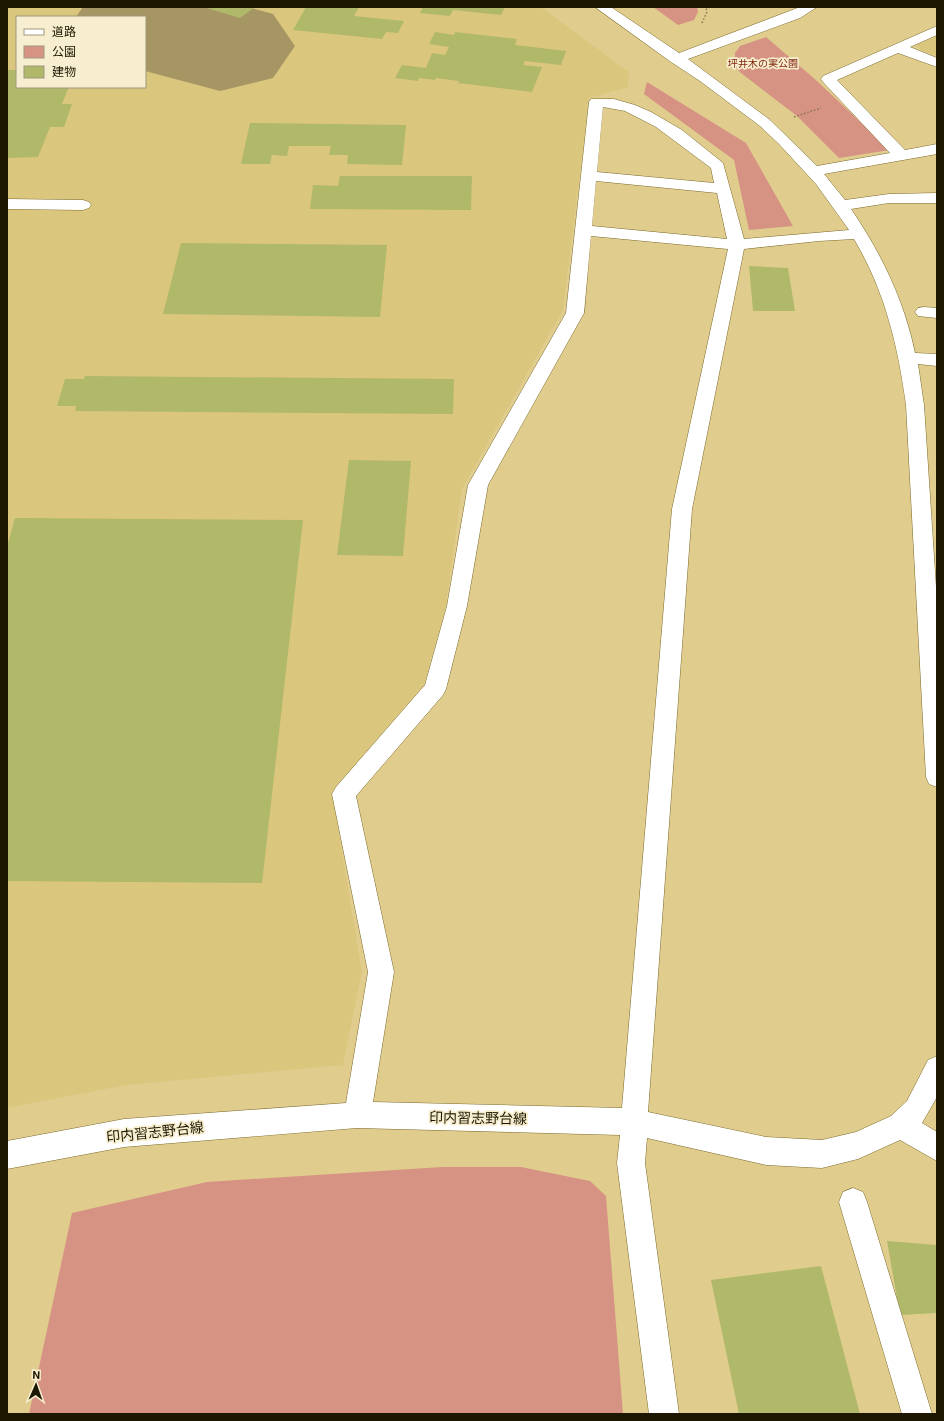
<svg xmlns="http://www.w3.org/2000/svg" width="944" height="1421" font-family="Roboto,'Noto Sans JP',sans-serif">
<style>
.built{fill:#dbc67e;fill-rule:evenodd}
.green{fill:#d69383}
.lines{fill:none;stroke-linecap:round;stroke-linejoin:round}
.runway{fill:#a69664;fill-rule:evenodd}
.building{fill:#b0b86a}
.minor-casing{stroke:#7b6a2c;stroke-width:1}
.path{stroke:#82754a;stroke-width:1.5;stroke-dasharray:1.5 2;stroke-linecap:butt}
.minor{fill:#fff;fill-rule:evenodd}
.labels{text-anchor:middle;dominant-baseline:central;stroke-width:3.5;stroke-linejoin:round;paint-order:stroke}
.far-park-label{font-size:10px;fill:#7e1f0a;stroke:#f7eecf}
.near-street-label{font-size:14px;fill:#1d1600;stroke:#f7eecf}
</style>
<rect width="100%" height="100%" fill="#e0cd8e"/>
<g class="built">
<path d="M7,7H541L629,72L628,87L589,98L563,310L462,489L446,605L424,685L332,792L362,972L343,1065L126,1085L7,1108ZM17,17H145V87H17Z"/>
<path d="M937,34V56L920,50L917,44Z"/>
</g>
<g class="green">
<path d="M653,7H697L698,12L694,20L678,25Z"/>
<path d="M766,37L817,81L890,150L839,158L797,116L741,73L735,67V53L740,46Z"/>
<path d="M647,82L746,143L793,226L749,230L734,160L644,94Z"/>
<path d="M442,1167H521L590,1181L606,1196L623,1414H29L72,1213L207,1182Z"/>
</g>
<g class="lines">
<path class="runway" d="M83,7H248L273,14L295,46L273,78L220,91L145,71V17H76Z"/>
</g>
<g class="building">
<path d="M203,7H255L240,18Z"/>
<path d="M306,7H359L354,16L404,21L398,33L386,32L382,39L293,30Z"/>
<path d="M423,7H505L501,15L453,10L450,16L420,13Z"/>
<path d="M435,32L454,35L455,32L517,39L515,45L566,51L561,65L525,61L523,65L542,67L532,92L458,83L459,81L436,78L435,80L419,78L418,81L395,78L402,65L426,68L432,53L445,55L449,47L429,44Z"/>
<path d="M7,70H17V87H69L62,104H72L64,127H50L38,157L7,158Z"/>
<path d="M250,123L406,125L402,165L347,164L348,155H329L331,146H289L287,156L272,155L270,164H241Z"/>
<path d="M340,176H472L471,210L310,209L313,185L338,186Z"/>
<path d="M181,243L387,245L380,317L163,314Z"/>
<path d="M749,266L788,268L795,311H753Z"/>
<path d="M85,376L454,379L453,414L75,411L76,406H57L65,379H84Z"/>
<path d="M349,460L411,461L403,556L337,555Z"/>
<path d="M15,518L303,520L262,883L7,881V547Z"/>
<path d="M887,1241L937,1245V1313L900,1315Z"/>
<path d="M821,1266L860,1414H739L711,1280Z"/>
</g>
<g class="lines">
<g class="minor-casing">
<g id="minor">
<path d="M595,7H611L679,53L800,7H817L800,18L688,59L770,120L817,166L890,153L823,82L821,79L823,76L937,26V35L910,47L937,58V67L898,53L837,80L905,150L937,144V154L824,174L845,200L889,194L937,193V203H889L851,209C881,253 904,300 915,353L937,354V366L918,364L924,405L937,602V787L929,784L926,777L906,405C898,346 885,291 854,239L819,241L744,249L692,509L648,1112L766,1137L822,1140L856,1132L891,1116L907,1101L928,1060L937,1056V1097L922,1123L937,1132V1161L900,1140L858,1159L822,1168L766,1165L647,1138L645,1163L679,1414H649L617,1163L620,1135L357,1128L124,1147L7,1169V1141L124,1119L346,1103L368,972L332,794L336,787L425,685L447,606L468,485L566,313L589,102L591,99H614L635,105L651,112L682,130L723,163L744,239L849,230L816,184L779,144L760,126L700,81L671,62ZM603,107L625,111L656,127L711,168L714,183L597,172ZM596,181L717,193L727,239L592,226ZM591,236L728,249L672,509L622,1108L373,1102L394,972L356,796L443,695L446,689L467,606L488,485L584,313Z"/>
<path d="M7,199L83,200L89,202L91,205L89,208L83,210L7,209Z"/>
<path d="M924,307L937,308V318L918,316L915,312L918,308Z"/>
<path d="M853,1188L863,1192L867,1202L932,1414H902L839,1202L843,1192Z"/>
</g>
</g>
<g class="path">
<path d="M702,23L707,12L706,7"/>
<path d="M794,117L821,108"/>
</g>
<use href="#minor" class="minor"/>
</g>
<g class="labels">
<g class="far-park-label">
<text x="763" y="63">坪井木の実公園</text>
</g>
<g class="near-street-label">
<text transform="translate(478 1118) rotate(1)">印内習志野台線</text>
<text transform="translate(155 1132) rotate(-6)">印内習志野台線</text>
</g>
</g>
<rect width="944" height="1421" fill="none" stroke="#1d1600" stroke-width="16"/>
<rect x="16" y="16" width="130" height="72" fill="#f7eecf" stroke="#a0987c"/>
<rect x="24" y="29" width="20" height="6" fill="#ffffff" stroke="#a0987c"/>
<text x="52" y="36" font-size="12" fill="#1d1600">道路</text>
<rect x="24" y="46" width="20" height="12" fill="#d69383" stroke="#a0987c"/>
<text x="52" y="56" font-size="12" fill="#1d1600">公園</text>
<rect x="24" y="66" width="20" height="12" fill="#b0b86a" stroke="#a0987c"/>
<text x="52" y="76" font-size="12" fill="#1d1600">建物</text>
<g transform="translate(36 1385) rotate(2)" stroke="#f7eecf" stroke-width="3" paint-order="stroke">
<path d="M0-3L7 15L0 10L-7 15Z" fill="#1d1600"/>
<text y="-6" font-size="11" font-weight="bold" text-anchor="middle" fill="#1d1600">N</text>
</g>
</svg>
